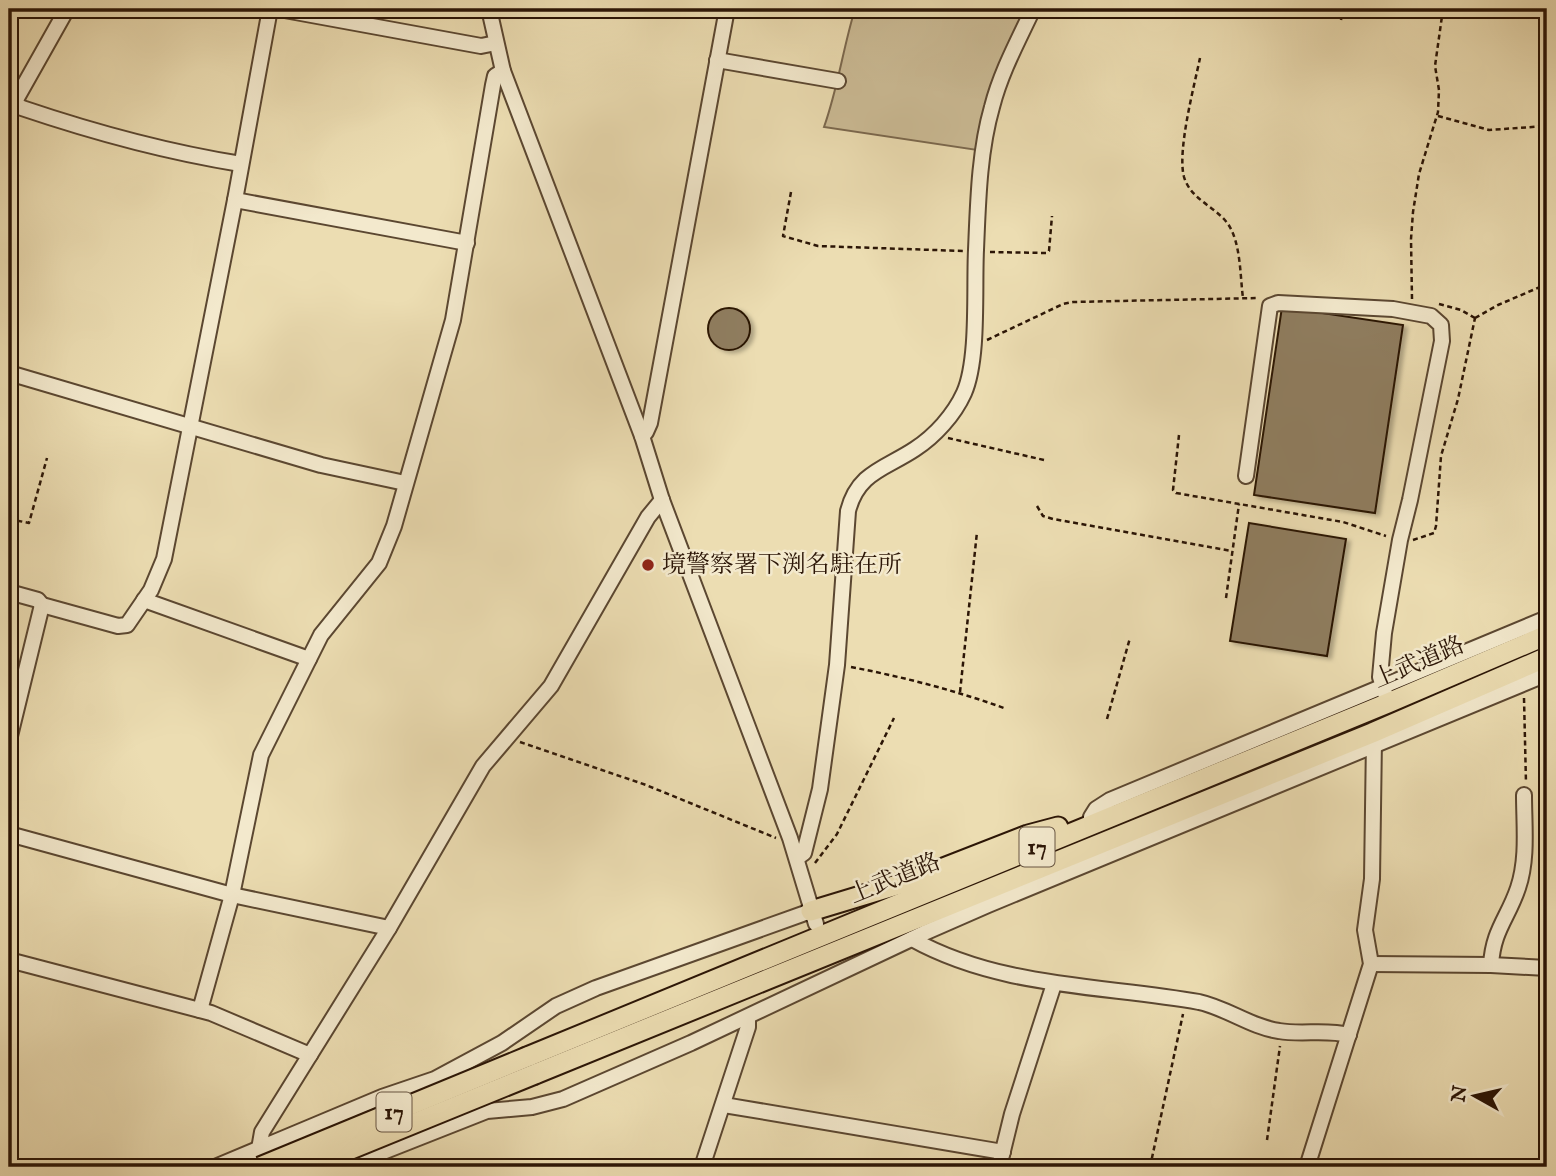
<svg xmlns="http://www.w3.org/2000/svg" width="1556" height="1176" font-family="'IM FELL English','Noto Serif JP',serif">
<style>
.green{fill:#cbbb95;stroke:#7b684e;stroke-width:2}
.building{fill:#8f7d5f;stroke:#2b1506;stroke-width:2;filter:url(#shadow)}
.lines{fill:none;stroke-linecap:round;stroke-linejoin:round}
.minor-casing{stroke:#5b4731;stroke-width:18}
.highway-casing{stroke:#2b1506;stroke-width:23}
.path{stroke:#2b1506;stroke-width:2.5;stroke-dasharray:5 3.5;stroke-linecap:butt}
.minor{stroke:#f3e9cd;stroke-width:14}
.highway{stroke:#ecddb2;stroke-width:19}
.highway-bridge-casing{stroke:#2b1506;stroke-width:23;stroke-linecap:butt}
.highway-bridge{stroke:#ecddb2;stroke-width:19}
.poi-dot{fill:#8f2418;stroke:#f3e9cd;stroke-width:2.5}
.labels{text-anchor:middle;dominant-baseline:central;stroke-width:5;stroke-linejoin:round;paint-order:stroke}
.shield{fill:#f3e9cd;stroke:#675542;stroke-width:2}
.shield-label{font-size:23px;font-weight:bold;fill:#2b1506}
.poi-label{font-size:24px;fill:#2b1506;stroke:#f3e9cd;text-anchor:start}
.street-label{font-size:24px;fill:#2b1506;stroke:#f3e9cd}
</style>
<defs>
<filter id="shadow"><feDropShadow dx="4" dy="2.5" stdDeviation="2" flood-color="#0004"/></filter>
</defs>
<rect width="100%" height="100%" fill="#ecddb2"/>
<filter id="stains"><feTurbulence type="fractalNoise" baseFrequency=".00286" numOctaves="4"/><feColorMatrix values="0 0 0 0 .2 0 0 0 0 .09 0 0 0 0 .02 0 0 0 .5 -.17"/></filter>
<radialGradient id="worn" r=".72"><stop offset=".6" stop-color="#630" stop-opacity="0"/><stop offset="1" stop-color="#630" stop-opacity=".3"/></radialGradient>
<path class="green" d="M855,9H1027L977,150L824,127C838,88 843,48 855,9Z"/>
<g class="building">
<path d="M1282,307L1403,325L1375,513L1254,495Z"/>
<circle cx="729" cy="329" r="21"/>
<path d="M1249,523L1346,539L1327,656L1230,641Z"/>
</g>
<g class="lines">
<g class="minor-casing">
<g id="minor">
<path d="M279,9L481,46L496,43"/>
<path d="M489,9L503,71L642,436L662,500L790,838L816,924"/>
<path d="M717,60L838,81"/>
<path d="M14,103L22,108C93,132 166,152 241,164"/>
<path d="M9,112L67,9"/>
<path d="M235,200L467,243"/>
<path d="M9,373L321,465L405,483"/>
<path d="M642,436L646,432L650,423L727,9"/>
<path d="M1246,476L1270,306L1278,303L1393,309L1431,316L1441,325L1442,341L1410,500L1400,540L1384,633L1380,677L1388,703"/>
<path d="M9,592L38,600L42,605"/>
<path d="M144,600L309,659"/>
<path d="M9,740L42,605L118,626L127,625L151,590L164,559L235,200L270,9"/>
<path d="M1091,817L1096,809L1110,800L1547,618"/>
<path d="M9,834L232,895L389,928"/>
<path d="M797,858L804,853L820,789L837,665L848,511C858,472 885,469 915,449C935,436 954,415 964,393C979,359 974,289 976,250C978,203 979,152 992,107C1001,72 1018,41 1033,9"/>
<path d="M912,939C1000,988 1103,985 1199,1002C1227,1008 1251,1027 1279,1031C1302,1035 1326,1029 1349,1035"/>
<path d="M9,960L211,1013L310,1055"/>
<path d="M1371,964L1491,965L1547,968"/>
<path d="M1491,965C1493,930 1508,918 1518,888C1528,859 1524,825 1524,795"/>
<path d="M200,1010L232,895L261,755L321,635L379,563L394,526L453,320L493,85L495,76L503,71"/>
<path d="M724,1105L1003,1152"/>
<path d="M215,1167L382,1097L435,1079L502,1043L556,1006L596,988L811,911"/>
<path d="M265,1167L259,1149L262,1132L389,928L483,766L551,686L648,517L662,500"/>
<path d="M345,1167L487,1111L532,1107L563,1099L691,1043L924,933L988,905L1547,674"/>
<path d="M702,1167L748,1027V1018"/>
<path d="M999,1167L1012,1114L1054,984"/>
<path d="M1307,1167L1371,964L1365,930L1372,879L1374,739"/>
</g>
</g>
<g class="highway-casing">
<g id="highway">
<path d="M811,911L910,881L1028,835L1058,827"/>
<path d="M527,1057L1388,703L1547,635"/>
<path d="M535,1074L1372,733L1547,657"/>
</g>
</g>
<g class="path">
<path d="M1341,20L1343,9"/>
<path d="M1200,58C1194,87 1177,151 1184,177C1191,200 1215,206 1228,224C1241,243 1240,276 1243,298"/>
<path d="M1438,116L1489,130L1547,126"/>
<path d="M791,192L783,236L818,246L963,251"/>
<path d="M990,252L1046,253L1049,251L1052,216"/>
<path d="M1412,299L1411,239L1413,212L1419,174L1438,112L1439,90L1435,66L1443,9"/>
<path d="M1439,304L1461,310L1475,318"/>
<path d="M1475,318L1498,305L1547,284"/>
<path d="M987,340L1063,304L1073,302L1258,298"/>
<path d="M1179,435L1173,490L1176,493L1343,522L1386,536"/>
<path d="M948,438L1044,460"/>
<path d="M1037,506L1043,516L1053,519L1232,551"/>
<path d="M9,519L29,523L47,458"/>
<path d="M1413,540L1434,533L1436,526L1441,456L1458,399L1475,318"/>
<path d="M1226,598L1239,504"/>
<path d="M851,667C903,677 954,690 1004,708"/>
<path d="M960,692L977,532"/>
<path d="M1524,698L1526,783"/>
<path d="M1107,719L1130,638"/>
<path d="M520,742L646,785L776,838"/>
<path d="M815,863L837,834L894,718"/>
<path d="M1267,1140L1280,1046"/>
<path d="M1150,1167L1183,1014"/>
</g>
<use href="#minor" class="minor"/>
<use href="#highway" class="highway"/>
<g class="highway-bridge-casing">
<g id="highway-bridge">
<path d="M260,1167L527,1057"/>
<path d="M307,1167L535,1074"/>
</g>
</g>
<use href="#highway-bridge" class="highway-bridge"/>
</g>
<circle class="poi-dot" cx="648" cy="565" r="7"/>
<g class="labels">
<g class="shield">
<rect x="1019.5" y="827.5" width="35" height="39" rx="5"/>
<rect x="376.5" y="1092.5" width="35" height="39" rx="5"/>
</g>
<g class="shield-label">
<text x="1037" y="847">17</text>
<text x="394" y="1112">17</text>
</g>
<g class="poi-label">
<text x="662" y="565">境警察署下渕名駐在所</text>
</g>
<g class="street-label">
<text transform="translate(1419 663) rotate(-23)">上武道路</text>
<text transform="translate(895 879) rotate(-22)">上武道路</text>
</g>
</g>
<rect width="1556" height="1176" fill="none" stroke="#ecddb2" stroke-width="35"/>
<rect x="10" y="10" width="1535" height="1155" fill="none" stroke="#2b1506" stroke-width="3.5"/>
<rect x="18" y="18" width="1521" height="1141" fill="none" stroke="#2b1506" stroke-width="2"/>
<g transform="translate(1475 1096) rotate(278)" stroke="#f3e9cd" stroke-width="5" paint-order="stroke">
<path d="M0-5L12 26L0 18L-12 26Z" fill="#2b1506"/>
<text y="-10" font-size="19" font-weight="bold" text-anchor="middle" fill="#2b1506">N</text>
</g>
<rect width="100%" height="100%" filter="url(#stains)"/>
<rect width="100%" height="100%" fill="url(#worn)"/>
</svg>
